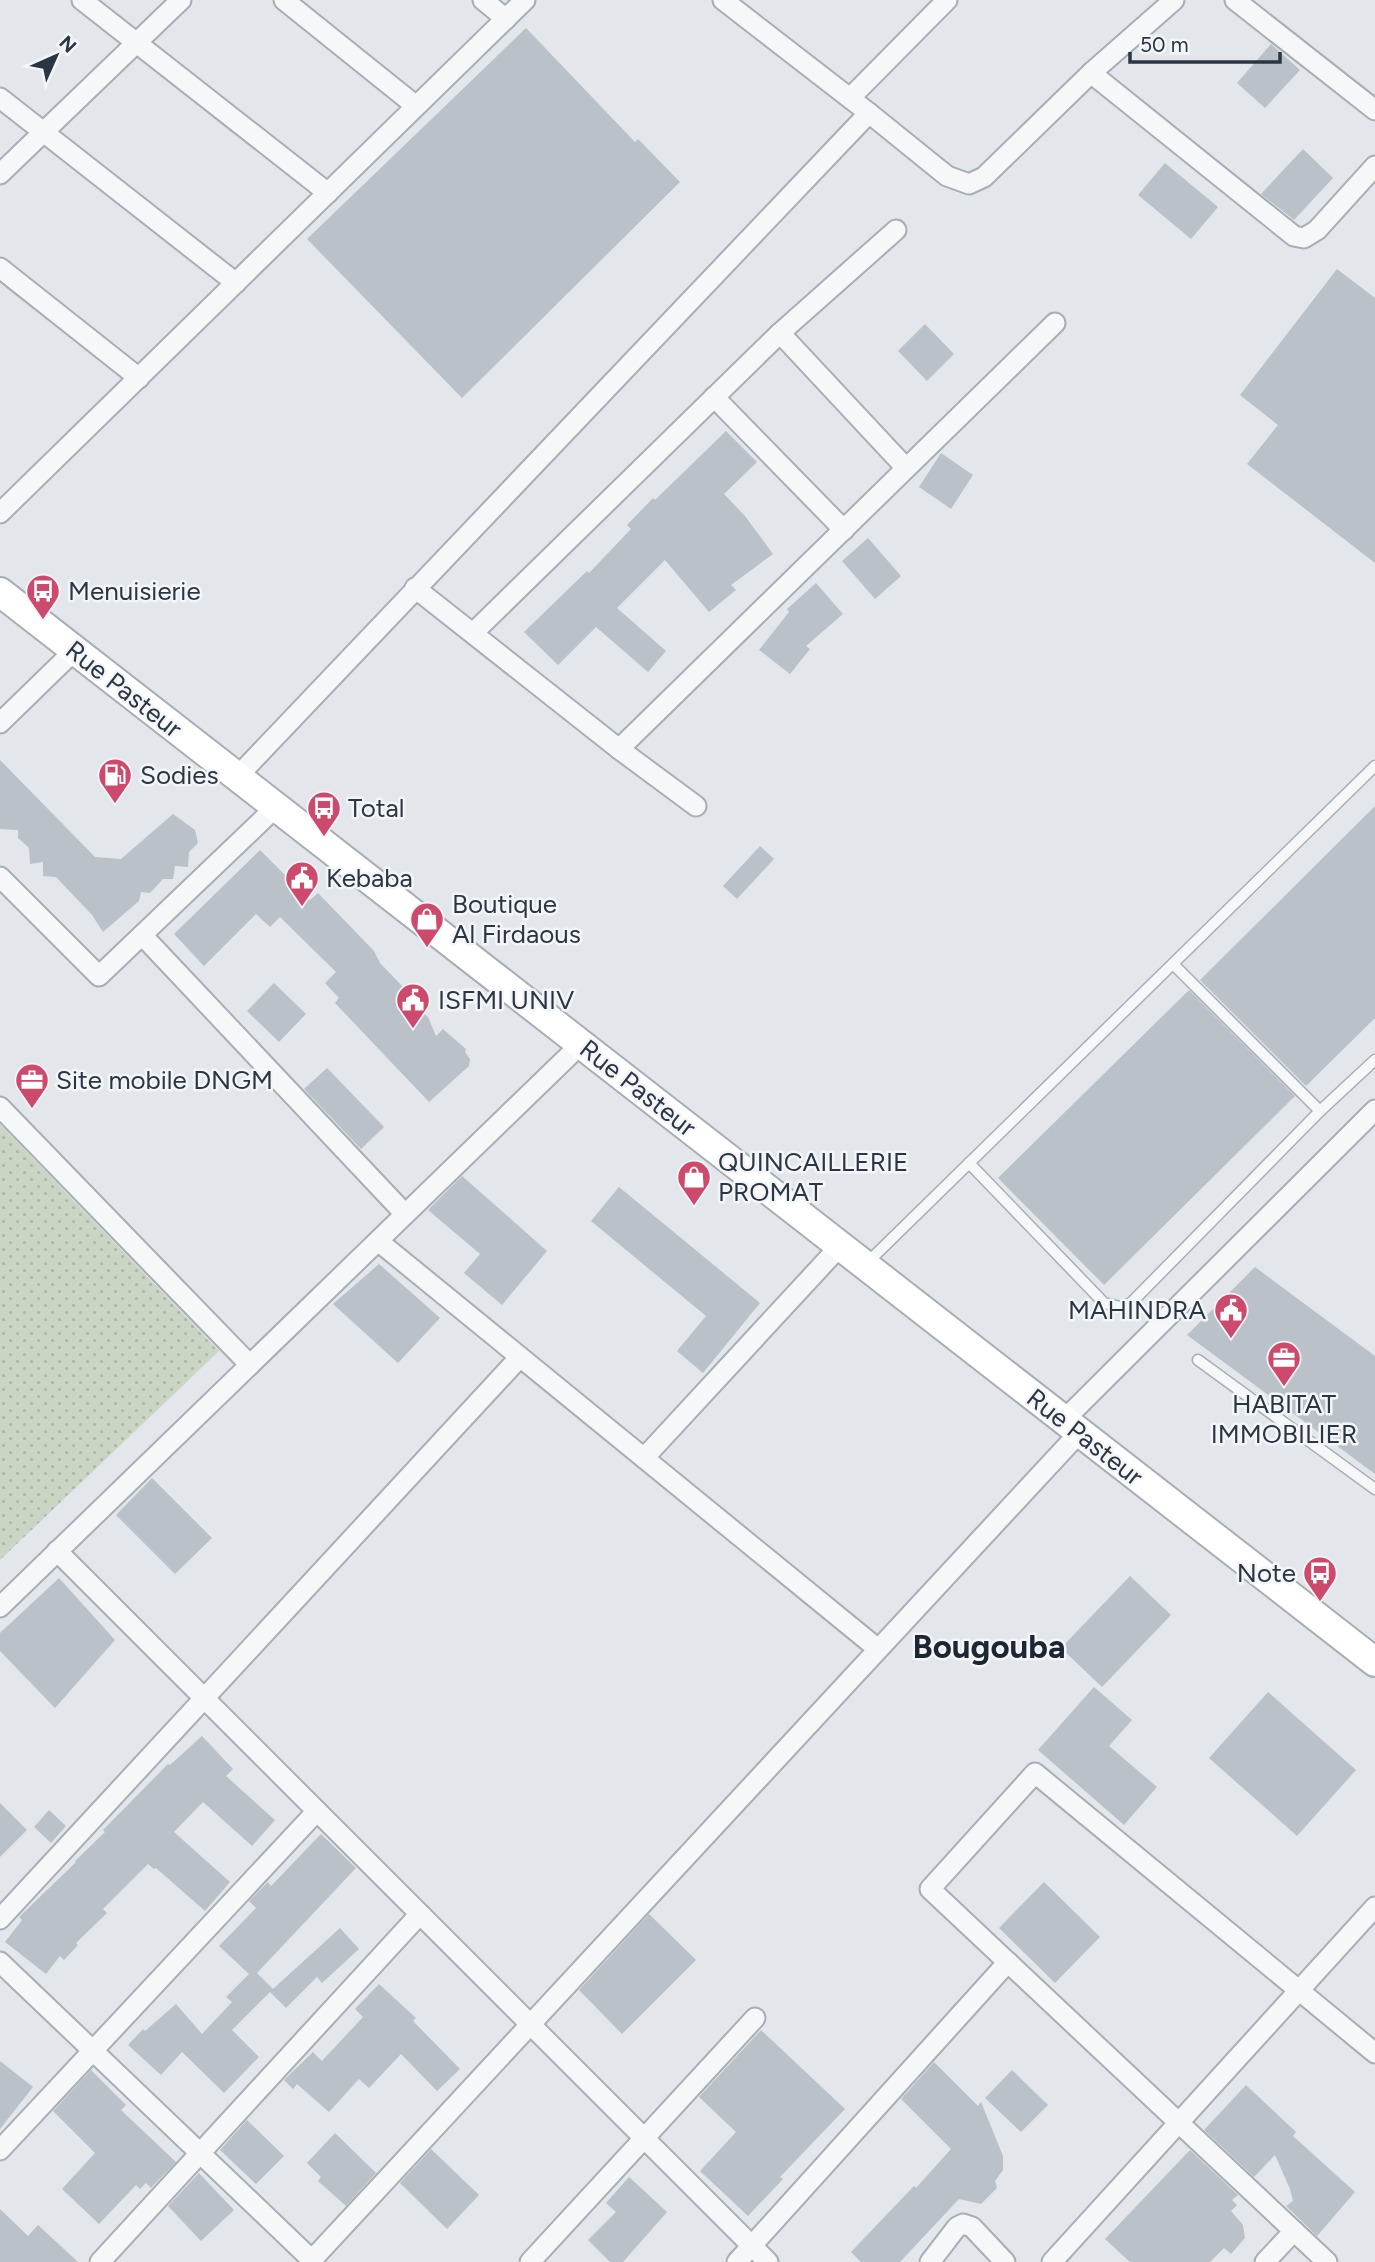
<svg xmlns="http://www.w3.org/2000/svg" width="1375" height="2262" font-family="Figtree,sans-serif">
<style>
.park{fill:url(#park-dots)}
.building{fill:#bac1c8}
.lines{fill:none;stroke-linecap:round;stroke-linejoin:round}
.lane-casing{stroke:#a8aeb5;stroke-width:13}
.street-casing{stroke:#a8aeb5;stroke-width:23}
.secondary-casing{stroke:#a8aeb5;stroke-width:32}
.lane{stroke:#f6f7f9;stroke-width:10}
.street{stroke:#f6f7f9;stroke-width:19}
.secondary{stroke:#fff;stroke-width:28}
.labels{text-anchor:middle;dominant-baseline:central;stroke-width:5;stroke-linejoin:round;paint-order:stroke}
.poi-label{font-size:26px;fill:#2b3643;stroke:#f3f5f8;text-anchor:start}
.street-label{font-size:26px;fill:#2b3643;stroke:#f3f5f8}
.district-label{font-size:33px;font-weight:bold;fill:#1d2734;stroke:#f3f5f8}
</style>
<defs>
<pattern id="park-dots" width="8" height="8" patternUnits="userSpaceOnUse" patternTransform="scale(1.75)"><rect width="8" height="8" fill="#cad5c4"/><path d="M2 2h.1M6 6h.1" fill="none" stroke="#aeb7aa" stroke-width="1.8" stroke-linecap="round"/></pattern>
</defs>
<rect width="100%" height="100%" fill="#e3e7eb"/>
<path class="park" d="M0,1124L219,1351L0,1560Z"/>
<g class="building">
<path d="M526,28L635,142L638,139L680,182L462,398L307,239Z"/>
<path d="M1271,44L1300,70L1265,108L1237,83Z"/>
<path d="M1303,149L1333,178L1294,220L1261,194Z"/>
<path d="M1165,163L1218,207L1191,239L1138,195Z"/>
<path d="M1337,269L1375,298V563L1247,464L1278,425L1240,395Z"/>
<path d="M925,324L954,354L927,381L898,351Z"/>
<path d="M726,431L757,462L724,494L745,516L773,554L731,585L736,590L709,612L665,560L617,608L666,651L648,672L596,627L558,665L524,632L587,571L589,573L631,529L627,525L653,498L655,500Z"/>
<path d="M941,453L973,475L951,509L919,487Z"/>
<path d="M868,538L901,576L875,599L842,561Z"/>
<path d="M816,583L843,614L806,646L810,649L790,674L759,650L789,612L787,609Z"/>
<path d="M0,760L95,857L121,859L173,814L195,830L198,843L189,852L188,867L175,866L173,879H163L150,893L141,892L139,901L103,932L92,915L56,877L43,876V862L30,864L29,848L18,838V830L0,829Z"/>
<path d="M1375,806V1018L1306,1086L1200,980Z"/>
<path d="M760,846L774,859L737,899L723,886Z"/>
<path d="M260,850L310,900L318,893L374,951L380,963L407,991L402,997L428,1017L436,1036L443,1029L466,1049L465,1052L470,1059L469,1066L429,1102L335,1003L339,998L325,983L336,972L280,917L270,927L256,914L204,966L174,934Z"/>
<path d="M274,983L306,1014L279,1042L247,1011Z"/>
<path d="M1189,990L1295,1096L1104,1285L998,1178Z"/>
<path d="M327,1068L384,1127L361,1149L304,1089Z"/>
<path d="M462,1176L547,1251L502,1305L464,1273L480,1254L428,1210Z"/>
<path d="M619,1187L760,1303L703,1373L677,1351L706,1316L591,1221Z"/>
<path d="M379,1264L440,1318L398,1363L333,1304Z"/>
<path d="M1255,1267L1375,1356V1474L1187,1335Z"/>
<path d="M152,1478L212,1538L175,1574L116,1515Z"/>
<path d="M1130,1576L1171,1615L1102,1687L1061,1648Z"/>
<path d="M59,1578L115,1640L55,1708L0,1651V1633Z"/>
<path d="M1094,1687L1132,1720L1109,1746L1157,1787L1124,1825L1038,1750Z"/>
<path d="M1268,1692L1356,1770L1297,1836L1209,1758Z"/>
<path d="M202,1736L233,1769L226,1776L275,1820L252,1846L203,1802L174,1832L230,1882L205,1911L156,1868L154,1869L148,1864L103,1909L107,1913L76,1943L78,1945L64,1960L60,1956L46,1974L5,1942L22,1920L19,1917L76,1862L75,1861L105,1832L103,1830L168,1764L170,1765Z"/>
<path d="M0,1803L27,1830L0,1857Z"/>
<path d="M49,1810L66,1826L51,1843L34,1827Z"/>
<path d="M321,1834L356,1868L257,1973L273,1989L340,1928L359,1949L322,1983L317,1977L286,2008L270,1992L232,2030L259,2057L224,2093L182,2052L161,2075L128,2045L143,2029L145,2031L176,2004L202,2034L232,2002L226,1997L249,1974L219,1946L256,1908L249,1901L268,1882L271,1886Z"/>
<path d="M1044,1882L1100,1937L1055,1983L999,1928Z"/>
<path d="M649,1914L696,1960L622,2034L579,1990Z"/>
<path d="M379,1984L416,2018L413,2021L460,2069L437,2091L401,2054L369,2088L359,2079L329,2112L297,2084L293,2089L284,2080L313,2052L322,2061L363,2017L355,2009Z"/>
<path d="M761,2030L845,2109L780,2177L783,2179L748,2216L700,2171L736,2132L699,2097Z"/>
<path d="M0,2061L33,2087L0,2129Z"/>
<path d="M934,2062L978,2106L981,2102L1003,2156V2170L995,2181L997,2188L981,2204L959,2199L900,2262H861L851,2252L914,2186L916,2188L951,2149L901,2099Z"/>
<path d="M91,2070L126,2105L121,2110L176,2162L151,2188L146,2183L140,2189L136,2185L99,2224L62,2189L95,2153L53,2111Z"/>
<path d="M1012,2070L1048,2105L1021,2132L985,2098Z"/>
<path d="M1246,2085L1296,2132L1293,2136L1355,2192L1317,2236L1286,2206L1293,2201L1290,2189L1275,2155L1254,2177L1204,2130Z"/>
<path d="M247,2120L284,2156L256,2184L220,2150Z"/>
<path d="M335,2133L376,2173L346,2206L318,2181L321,2177L307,2163Z"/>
<path d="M431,2149L479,2195L447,2229L400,2183Z"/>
<path d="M1190,2150L1238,2195L1232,2200L1237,2205L1231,2211L1243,2225L1245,2238L1231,2254L1224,2248L1210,2262H1130L1105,2239Z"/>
<path d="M199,2173L234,2210L201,2241L168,2206Z"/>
<path d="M629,2177L667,2212L623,2262H610L588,2240L616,2212L606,2203Z"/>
<path d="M0,2209L28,2236L38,2225L78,2262H0Z"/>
</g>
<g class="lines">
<g class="lane-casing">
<g id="lane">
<path d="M1173,964L1320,1111"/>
<path d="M969,1163L1104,1303L1120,1307L1131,1303L1320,1111L1375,1060"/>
<path d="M868,1262L1375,766"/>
<path d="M1198,1360L1375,1489"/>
</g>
</g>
<g class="street-casing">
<g id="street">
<path d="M82,0L328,193"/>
<path d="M284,0L416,106"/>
<path d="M483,0L506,19"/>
<path d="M723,0L869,113L947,176L969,184L984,177L1091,73L1174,0"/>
<path d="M1235,0L1375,110"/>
<path d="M1091,73L1294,236L1304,238L1317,230L1375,166"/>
<path d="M0,98L236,283"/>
<path d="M850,98L947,0"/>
<path d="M0,174L181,0"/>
<path d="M0,268L139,378"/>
<path d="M780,333L906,468"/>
<path d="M714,397L844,530"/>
<path d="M0,513L525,0"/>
<path d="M415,588L619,749L696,806"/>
<path d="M473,633L780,333L896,230"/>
<path d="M0,723L75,650"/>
<path d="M619,749L1055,323"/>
<path d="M237,777L869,113"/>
<path d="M0,877L99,976L276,807"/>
<path d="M142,935L405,1214"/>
<path d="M0,1107L250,1365"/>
<path d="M378,1241L878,1649"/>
<path d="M1064,1420L1375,1110"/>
<path d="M644,1458L840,1246"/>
<path d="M57,1551L768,2262"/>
<path d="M0,1607L581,1044"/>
<path d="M0,1919L520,1357"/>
<path d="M0,1962L314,2262"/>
<path d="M0,2150L317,1811"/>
<path d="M100,2262L420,1914"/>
<path d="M310,2262L1080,1432"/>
<path d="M530,2262L755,2018"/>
<path d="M737,2262L1008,1962"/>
<path d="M930,2262L957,2227L963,2224L972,2227L1005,2262"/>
<path d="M1052,2262L1375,1907"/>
<path d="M1265,2262L1294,2231"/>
<path d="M1327,2262L930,1889L1035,1773L1375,2053"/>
</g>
</g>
<g class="secondary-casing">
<path id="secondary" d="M0,592L1375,1662"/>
</g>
<use href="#lane" class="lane"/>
<use href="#street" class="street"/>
<use href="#secondary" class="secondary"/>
</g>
<defs>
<g id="bus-pin" transform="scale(1.75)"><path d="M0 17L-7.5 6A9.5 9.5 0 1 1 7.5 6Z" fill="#cd4a6c" stroke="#f3f5f8"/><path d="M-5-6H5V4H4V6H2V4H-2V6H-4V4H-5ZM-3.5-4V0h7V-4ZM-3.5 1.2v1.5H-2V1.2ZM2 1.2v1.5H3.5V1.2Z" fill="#fff"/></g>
<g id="fuel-pin" transform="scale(1.75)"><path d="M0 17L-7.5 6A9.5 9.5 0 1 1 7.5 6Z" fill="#cd4a6c" stroke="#f3f5f8"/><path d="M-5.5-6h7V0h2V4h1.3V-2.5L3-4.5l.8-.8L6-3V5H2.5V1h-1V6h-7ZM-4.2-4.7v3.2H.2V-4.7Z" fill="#fff"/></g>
<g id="civic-pin" transform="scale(1.75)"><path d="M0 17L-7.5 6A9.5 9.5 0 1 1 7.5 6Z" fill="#cd4a6c" stroke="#f3f5f8"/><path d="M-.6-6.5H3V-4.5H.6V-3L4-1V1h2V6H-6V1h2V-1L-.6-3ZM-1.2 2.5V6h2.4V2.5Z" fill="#fff"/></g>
<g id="shop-pin" transform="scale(1.75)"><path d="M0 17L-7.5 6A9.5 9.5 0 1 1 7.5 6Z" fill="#cd4a6c" stroke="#f3f5f8"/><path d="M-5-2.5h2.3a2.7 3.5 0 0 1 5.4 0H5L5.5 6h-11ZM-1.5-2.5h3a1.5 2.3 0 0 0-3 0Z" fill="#fff"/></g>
<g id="office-pin" transform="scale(1.75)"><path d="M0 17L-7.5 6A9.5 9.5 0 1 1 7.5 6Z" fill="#cd4a6c" stroke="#f3f5f8"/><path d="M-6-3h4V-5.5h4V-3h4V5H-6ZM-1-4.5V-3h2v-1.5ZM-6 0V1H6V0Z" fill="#fff"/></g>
</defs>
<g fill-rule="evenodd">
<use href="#bus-pin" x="43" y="591"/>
<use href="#fuel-pin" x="115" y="775"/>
<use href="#bus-pin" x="324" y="808"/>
<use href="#civic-pin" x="302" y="878"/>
<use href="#shop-pin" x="427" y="919"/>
<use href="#civic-pin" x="413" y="1000"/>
<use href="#office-pin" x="32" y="1080"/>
<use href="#shop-pin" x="694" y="1177"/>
<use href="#civic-pin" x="1231" y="1310"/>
<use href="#office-pin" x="1284" y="1358"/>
<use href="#bus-pin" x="1320" y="1573"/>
</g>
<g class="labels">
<g class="poi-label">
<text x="68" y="591">Menuisierie</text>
<text x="140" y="775">Sodies</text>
<text x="348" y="808">Total</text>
<text x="326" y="878">Kebaba</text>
<text x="452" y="904">Boutique<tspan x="452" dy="30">Al Firdaous</tspan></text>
<text x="438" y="1000">ISFMI UNIV</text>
<text x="56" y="1080">Site mobile DNGM</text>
<text x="718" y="1162">QUINCAILLERIE<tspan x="718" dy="30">PROMAT</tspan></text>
<text x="1206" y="1310" text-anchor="end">MAHINDRA</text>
<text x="1284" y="1404" text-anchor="middle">HABITAT<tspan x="1284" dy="30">IMMOBILIER</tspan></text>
<text x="1296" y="1573" text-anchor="end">Note</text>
</g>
<g class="street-label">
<text transform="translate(124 689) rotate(38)">Rue Pasteur</text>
<text transform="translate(638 1088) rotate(38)">Rue Pasteur</text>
<text transform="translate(1085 1437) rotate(38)">Rue Pasteur</text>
</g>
<g class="district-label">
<text x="989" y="1646">Bougouba</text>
</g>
</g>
<g transform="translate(56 56) rotate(45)" stroke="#f3f5f8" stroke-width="5" paint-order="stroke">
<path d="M0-5L12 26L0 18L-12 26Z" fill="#2b3643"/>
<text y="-10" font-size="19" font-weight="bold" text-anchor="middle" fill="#2b3643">N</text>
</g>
<path d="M1130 52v10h150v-10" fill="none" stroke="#2b3643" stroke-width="3.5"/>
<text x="1140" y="52" font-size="21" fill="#2b3643" stroke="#f3f5f8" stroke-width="5" paint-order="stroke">50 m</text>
</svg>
